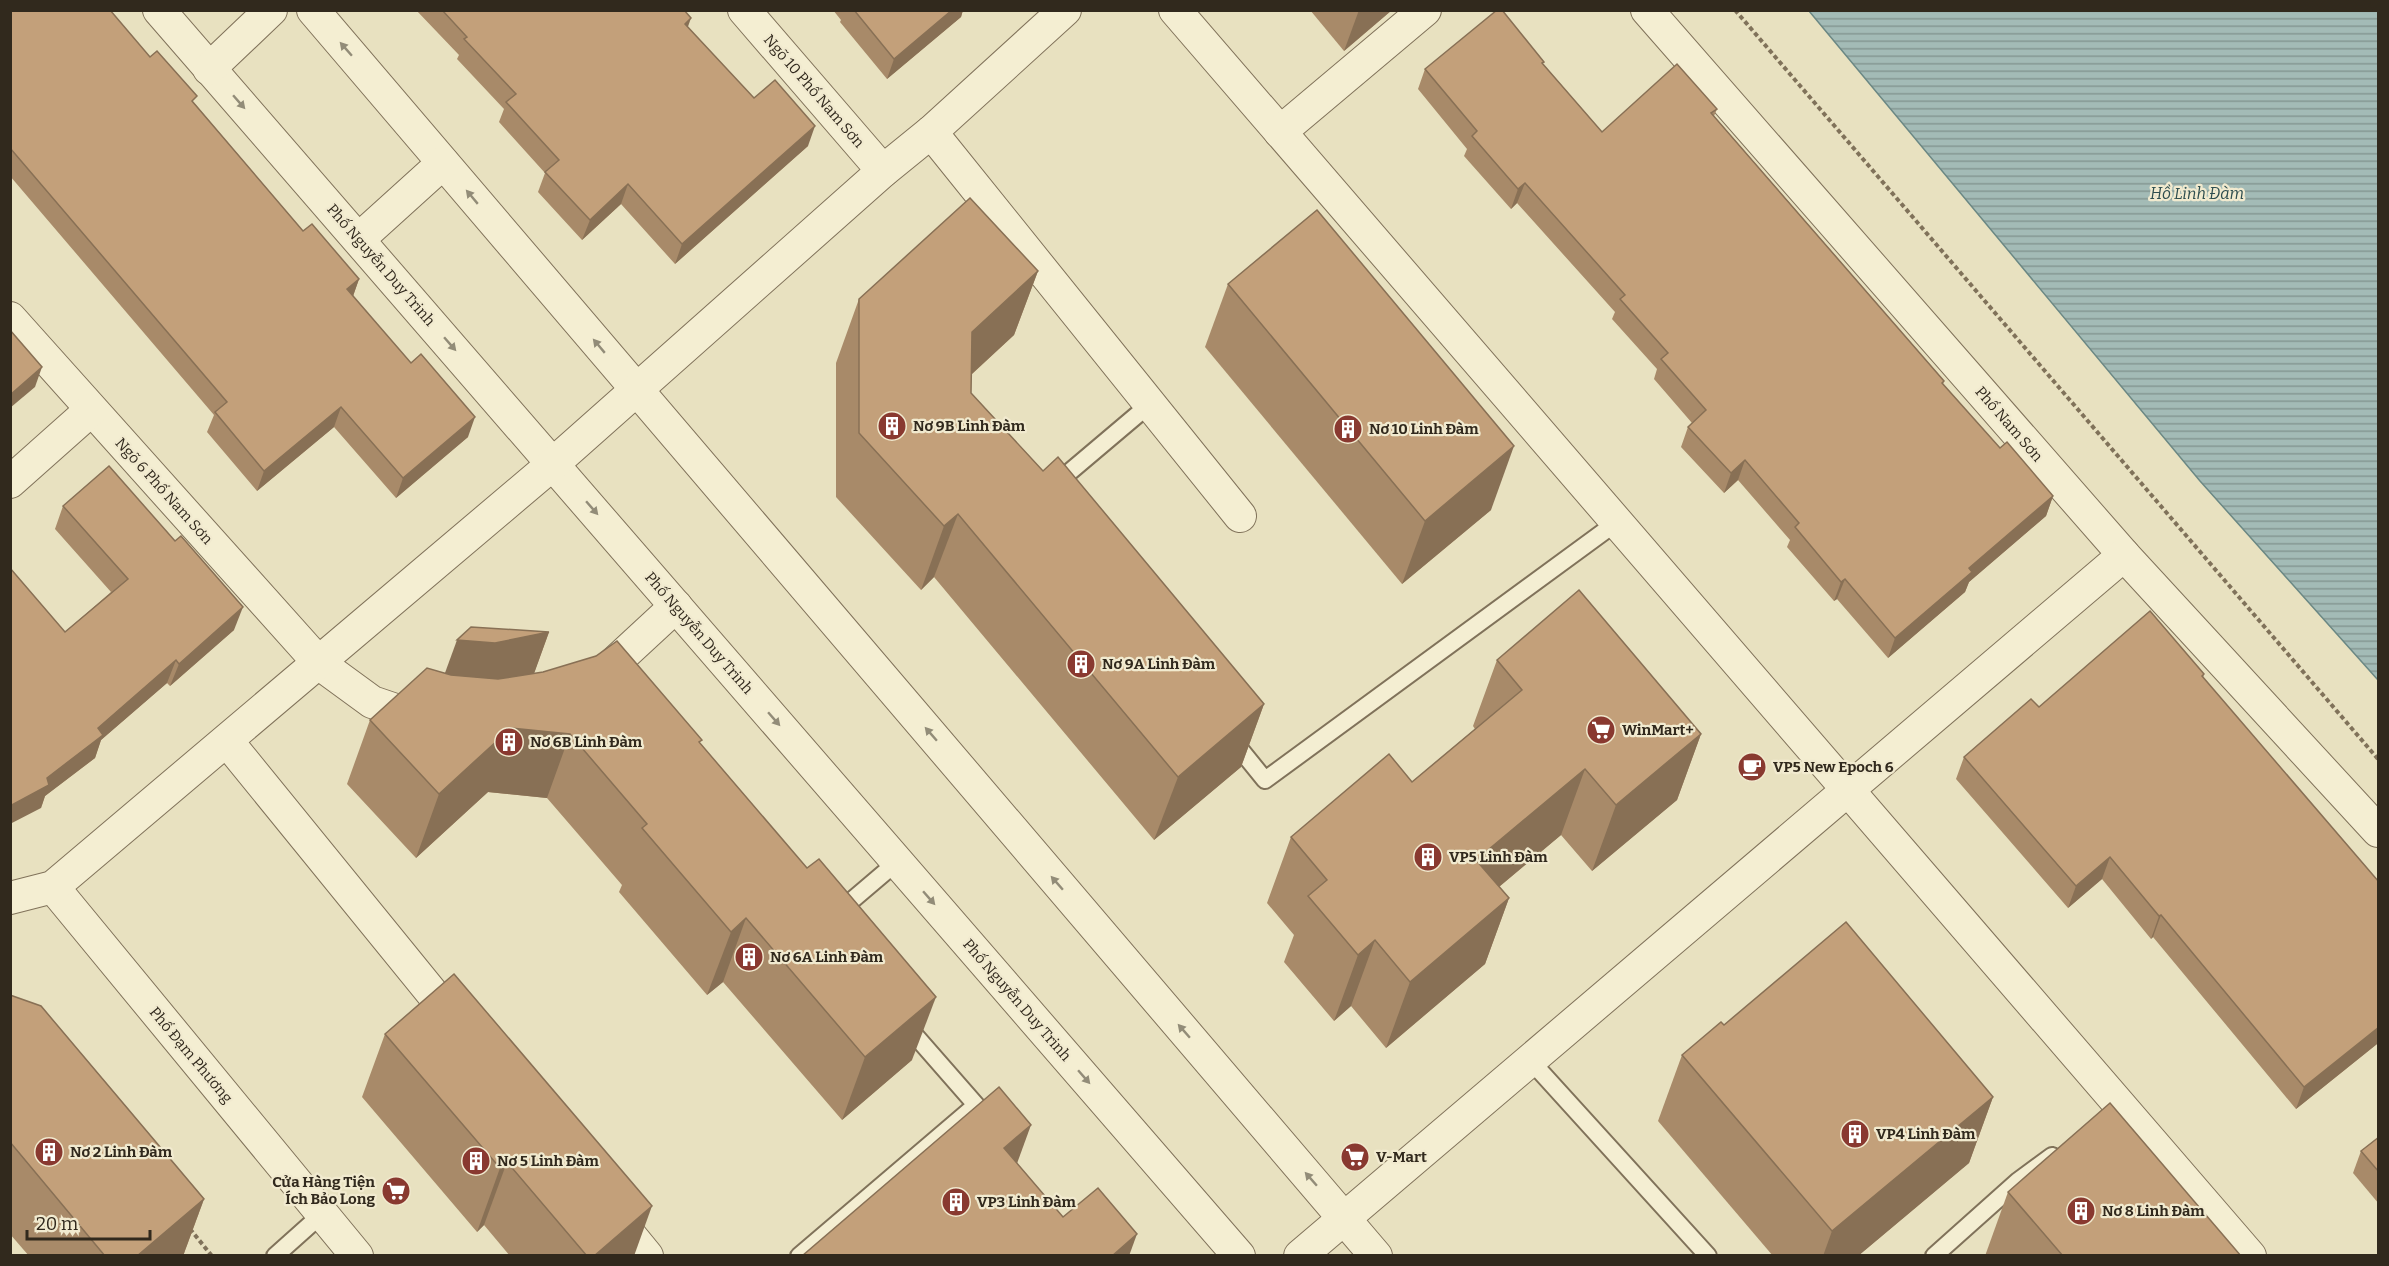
<svg xmlns="http://www.w3.org/2000/svg" width="2389" height="1266" font-family="Bitter,serif">
<style>
.water{fill:url(#water-rules);stroke:#6b8884;stroke-width:1.5}
.lines{fill:none;stroke-linecap:round;stroke-linejoin:round}
.service-casing{stroke:#80725a;stroke-width:20}
.minor-casing{stroke:#80725a;stroke-width:34}
.path{stroke:#80725a;stroke-width:4;stroke-dasharray:4.5 3;stroke-linecap:butt}
.service{stroke:#f4eed2;stroke-width:16}
.minor{stroke:#f4eed2;stroke-width:32}
.wall{fill:#a88a69}
.shaded-wall{fill:#887055}
.building{fill:#c3a07a;stroke:#887055;stroke-width:1.5}
.oneway{fill:#928c78}
.labels{text-anchor:middle;dominant-baseline:central;stroke-width:4.5;stroke-linejoin:round;paint-order:stroke}
.street-label{font-size:15px;fill:#31291d;stroke:#f1eacf}
.poi-label{font-size:15px;font-weight:bold;fill:#31291d;stroke:#f1eacf;text-anchor:start}
.water-label{font-size:16px;font-style:italic;fill:#2e4e4f;stroke:#f1eacf}
</style>
<defs>
<pattern id="water-rules" width="6" height="5" patternUnits="userSpaceOnUse" patternTransform="scale(1.5)"><rect width="6" height="5" fill="#a3bbb6"/><path d="M0 2.5h6" fill="none" stroke="#859893"/></pattern>
</defs>
<rect width="100%" height="100%" fill="#e8e1c0"/>
<path class="water" d="M1809,11H2378V680L2200,481Z"/>
<g class="lines">
<g class="service-casing">
<g id="service">
<path d="M1053,486L1150,404"/>
<path d="M1231,738L1265,780L1617,522"/>
<path d="M837,913L897,862"/>
<path d="M1530,1060L1708,1256"/>
<path d="M275,1256L322,1214"/>
<path d="M799,1256L976,1105L906,1025"/>
<path d="M1934,1256L2018,1181L2052,1156"/>
</g>
</g>
<g class="minor-casing">
<g id="minor">
<path d="M159,10L1239,1256"/>
<path d="M313,10L1376,1256"/>
<path d="M744,10L883,171"/>
<path d="M1175,10L2250,1256"/>
<path d="M1647,10L2124,555L2378,831"/>
<path d="M209,69L271,10"/>
<path d="M931,132L1240,516"/>
<path d="M1280,132L1425,10"/>
<path d="M359,239L443,163"/>
<path d="M10,318L320,664L372,702L425,720"/>
<path d="M10,482L91,410"/>
<path d="M596,680L676,606"/>
<path d="M227,741L458,1025"/>
<path d="M53,887L357,1256"/>
<path d="M10,898L53,887L554,463L883,171L931,132L1065,10"/>
<path d="M611,1212L647,1256"/>
<path d="M1300,1256L2124,555"/>
</g>
</g>
<g class="path">
<path d="M1735,10L2378,759"/>
<path d="M190,1229L212,1256"/>
</g>
<use href="#service" class="service"/>
<use href="#minor" class="minor"/>
</g>
<g class="wall">
<path d="M10,10L150,57L195,104L303,231L359,279L353,296L468,437L396,498L334,427L257,491L207,432L214,415L10,176Z"/>
<path d="M416,10H684L688,28L754,98L808,146L675,264L621,204L582,240L538,192L545,173L499,122L504,109L457,59L459,55Z"/>
<path d="M833,10H963L961,17L887,79L840,22L841,20Z"/>
<path d="M1310,10H1392L1344,51Z"/>
<path d="M1543,64L1602,132L1717,109L1714,116L1944,381L1943,384L2000,448L2053,496L2046,516L1969,582L1965,592L1888,658L1837,599L1834,601L1787,547L1790,540L1738,480L1724,493L1681,447L1688,427L1692,423L1654,379L1657,369L1612,319L1615,312L1517,203L1511,209L1464,156L1467,149L1418,89L1425,69Z"/>
<path d="M1038,271L1014,335L971,375V393L1043,471L1264,704L1241,767L1154,840L934,577L921,590L836,497V363L859,299Z"/>
<path d="M1228,284L1491,510L1402,584L1205,347Z"/>
<path d="M63,506L234,630L170,686L167,683L101,740L95,758L45,796L41,808L65,632L111,592L55,529Z"/>
<path d="M549,632L534,673L701,744L912,1060L842,1120L723,982L707,995L619,892L622,885L547,798L488,792L416,858L347,784L370,720L445,673Z"/>
<path d="M1497,660L1701,734L1677,800L1592,871L1561,835L1499,887L1509,898L1485,964L1386,1048L1351,1006L1334,1021L1284,962L1294,935L1267,903L1291,837L1412,782L1475,729L1473,726Z"/>
<path d="M2204,674L2203,678L2379,882V1046L2377,1044L2296,1109L2153,937L2151,939L2102,879L2068,908L1956,779L1964,757Z"/>
<path d="M10,995L204,1199L183,1256H29L10,1234Z"/>
<path d="M1724,1025L1993,1097L1969,1163L1858,1256H1773L1658,1121L1682,1055Z"/>
<path d="M385,1034L634,1256H510L484,1225L477,1232L362,1097Z"/>
<path d="M2379,1137V1204L2353,1173L2361,1151Z"/>
<path d="M2008,1192L2241,1256H1985Z"/>
</g>
<g class="shaded-wall">
<path d="M952,10H963L961,17L887,79L894,59Z"/>
<path d="M1359,10H1392L1344,51Z"/>
<path d="M691,18L684,38L685,24Z"/>
<path d="M815,126L808,146L675,264L682,244Z"/>
<path d="M1525,183L1517,203L1511,209L1518,189Z"/>
<path d="M628,184L621,204L582,240L590,220Z"/>
<path d="M1038,271L1014,335L949,395L972,332Z"/>
<path d="M359,279L352,299L347,289Z"/>
<path d="M42,367L35,387L10,408V395Z"/>
<path d="M341,407L334,427L257,491L264,471Z"/>
<path d="M475,417L468,437L396,498L403,478Z"/>
<path d="M1514,446L1491,510L1402,584L1425,521Z"/>
<path d="M1745,460L1738,480L1724,493L1731,473Z"/>
<path d="M2053,496L2046,516L1969,582L1965,592L1888,658L1895,638L1969,568Z"/>
<path d="M958,514L934,577L921,590L944,526Z"/>
<path d="M1845,579L1837,599L1834,601L1841,582Z"/>
<path d="M243,607L234,630L170,686L179,664Z"/>
<path d="M549,632L526,696L434,703L457,640Z"/>
<path d="M176,660L167,683L101,740L95,758L45,796L41,808L10,824V806L47,778L98,728Z"/>
<path d="M1264,704L1241,767L1154,840L1178,777Z"/>
<path d="M511,728L570,734L547,798L488,792L416,858L439,794Z"/>
<path d="M1701,734L1677,800L1592,871L1616,805Z"/>
<path d="M1585,769L1561,835L1452,926L1476,860Z"/>
<path d="M2110,857L2102,879L2068,908L2076,886Z"/>
<path d="M1509,898L1485,964L1386,1048L1410,982Z"/>
<path d="M2161,915L2153,937L2151,939L2159,916Z"/>
<path d="M746,918L723,982L707,995L731,932Z"/>
<path d="M1375,940L1351,1006L1334,1021L1358,955Z"/>
<path d="M936,997L912,1060L842,1120L865,1057Z"/>
<path d="M2379,1027V1040L2377,1044L2296,1109L2304,1087Z"/>
<path d="M1993,1097L1969,1163L1858,1256H1823L1832,1231Z"/>
<path d="M1031,1125L1007,1191L1004,1148Z"/>
<path d="M507,1162L484,1225L477,1232L500,1168Z"/>
<path d="M204,1199L183,1256H137Z"/>
<path d="M652,1206L634,1256H594Z"/>
<path d="M1137,1234L1129,1256H1112Z"/>
</g>
<g class="building">
<path d="M10,10H110L150,57L157,51L197,96L192,101L303,231L312,224L359,279L347,289L411,363L421,354L475,417L403,478L341,407L264,471L215,412L227,402L10,148Z"/>
<path d="M442,10H684L691,18L685,24L754,98L775,80L815,126L682,244L628,184L590,220L545,172L559,160L506,102L516,94L464,39L467,37Z"/>
<path d="M854,10H952L894,59Z"/>
<path d="M1497,10H1502L1544,62L1542,63L1602,132L1677,64L1717,109L1711,113L1944,381L1942,383L2000,448L2007,442L2053,496L1969,568L1972,572L1895,638L1845,579L1841,582L1795,527L1799,523L1745,460L1731,473L1688,427L1706,410L1661,359L1668,353L1620,299L1625,295L1525,183L1518,189L1472,136L1477,131L1425,69Z"/>
<path d="M970,198L1038,271L972,332L971,393L1043,471L1058,457L1264,704L1178,777L958,514L944,526L859,433V299Z"/>
<path d="M1317,210L1514,446L1425,521L1228,284Z"/>
<path d="M10,330L42,367L10,395Z"/>
<path d="M109,466L175,541L181,536L243,607L179,664L176,660L98,728L103,735L47,778L49,785L10,806V568L65,632L128,579L63,506Z"/>
<path d="M1579,590L1701,734L1616,805L1585,769L1476,860L1509,898L1410,982L1375,940L1358,955L1308,896L1327,880L1291,837L1389,754L1412,782L1522,690L1497,660Z"/>
<path d="M2150,611L2204,674L2202,676L2379,882V1027L2304,1087L2161,915L2159,916L2110,857L2076,886L1964,757L2031,699L2039,707Z"/>
<path d="M471,627L549,632L495,643L457,640Z"/>
<path d="M617,641L702,740L699,742L807,868L819,859L936,997L865,1057L746,918L731,932L642,828L647,824L570,734L511,728L439,794L370,720L427,668L451,675L498,679L543,672L596,656Z"/>
<path d="M1846,922L1993,1097L1832,1231L1682,1055L1721,1022L1724,1025Z"/>
<path d="M454,974L652,1206L594,1256H587L507,1162L500,1168L385,1034Z"/>
<path d="M10,995L41,1006L204,1199L137,1256H105L10,1142Z"/>
<path d="M999,1087L1031,1125L1004,1148L1063,1217L1098,1188L1137,1234L1112,1256H802Z"/>
<path d="M2110,1103L2241,1256H2063L2008,1192Z"/>
<path d="M2379,1137V1172L2361,1151Z"/>
</g>
<defs><path id="oneway-solid" d="M-6-.8H1V-3.2L6.5 0L1 3.2V.8H-6Z" transform="scale(1.5)"/></defs>
<g class="oneway">
<use href="#oneway-solid" transform="translate(346 49) rotate(-131)"/>
<use href="#oneway-solid" transform="translate(239 102) rotate(49)"/>
<use href="#oneway-solid" transform="translate(472 197) rotate(-130)"/>
<use href="#oneway-solid" transform="translate(450 344) rotate(49)"/>
<use href="#oneway-solid" transform="translate(599 346) rotate(-130)"/>
<use href="#oneway-solid" transform="translate(592 508) rotate(49)"/>
<use href="#oneway-solid" transform="translate(774 719) rotate(49)"/>
<use href="#oneway-solid" transform="translate(931 734) rotate(-131)"/>
<use href="#oneway-solid" transform="translate(1057 883) rotate(-131)"/>
<use href="#oneway-solid" transform="translate(929 898) rotate(49)"/>
<use href="#oneway-solid" transform="translate(1184 1031) rotate(-131)"/>
<use href="#oneway-solid" transform="translate(1084 1077) rotate(49)"/>
<use href="#oneway-solid" transform="translate(1311 1179) rotate(-131)"/>
</g>
<defs>
<g id="building-disc" transform="scale(1.5)"><circle r="9.5" fill="#893930" stroke="#f1eacf"/><path d="M-4-6H4V6H1V3H-1V6H-4ZM-2.5-4.3h1.7v1.8h-1.7ZM.8-4.3h1.7v1.8H.8ZM-2.5-1h1.7V.8h-1.7ZM.8-1h1.7V.8H.8Z" fill="#fff"/></g>
<g id="supermarket-disc" transform="scale(1.5)"><circle r="9.5" fill="#893930" stroke="#f1eacf"/><path d="M-6-5.5h2.5l.6 2H6L4.5 2H-2.5L-4.4-4H-6ZM-1.5 3.2a1.3 1.3 0 1 0 .1 0ZM3 3.2a1.3 1.3 0 1 0 .1 0Z" fill="#fff"/></g>
<g id="cafe-disc" transform="scale(1.5)"><circle r="9.5" fill="#893930" stroke="#f1eacf"/><path d="M-5.5-4.5H6V0H3Q3 3.5 0 3.5H-2.5Q-5.5 3.5-5.5 0ZM3-3.2v2h1.7v-2ZM-6 4.5H4V6H-6Z" fill="#fff"/></g>
</defs>
<g fill-rule="evenodd">
<use href="#building-disc" x="892" y="426"/>
<use href="#building-disc" x="1348" y="429"/>
<use href="#building-disc" x="1081" y="664"/>
<use href="#supermarket-disc" x="1601" y="730"/>
<use href="#building-disc" x="509" y="742"/>
<use href="#cafe-disc" x="1752" y="767"/>
<use href="#building-disc" x="1428" y="857"/>
<use href="#building-disc" x="749" y="957"/>
<use href="#building-disc" x="1855" y="1134"/>
<use href="#building-disc" x="49" y="1152"/>
<use href="#supermarket-disc" x="1355" y="1157"/>
<use href="#building-disc" x="476" y="1161"/>
<use href="#supermarket-disc" x="396" y="1191"/>
<use href="#building-disc" x="956" y="1202"/>
<use href="#building-disc" x="2081" y="1211"/>
</g>
<g class="labels">
<g class="street-label">
<text transform="translate(814 91) rotate(49)">Ngõ 10 Phố Nam Sơn</text>
<text transform="translate(381 265) rotate(49)">Phố Nguyễn Duy Trinh</text>
<text transform="translate(2009 424) rotate(49)">Phố Nam Sơn</text>
<text transform="translate(164 491) rotate(48)">Ngõ 6 Phố Nam Sơn</text>
<text transform="translate(699 633) rotate(49)">Phố Nguyễn Duy Trinh</text>
<text transform="translate(1017 1000) rotate(49)">Phố Nguyễn Duy Trinh</text>
<text transform="translate(191 1055) rotate(50)">Phố Đạm Phương</text>
</g>
<g class="poi-label">
<text x="913" y="426">Nơ 9B Linh Đàm</text>
<text x="1369" y="429">Nơ 10 Linh Đàm</text>
<text x="1102" y="664">Nơ 9A Linh Đàm</text>
<text x="1622" y="730">WinMart+</text>
<text x="530" y="742">Nơ 6B Linh Đàm</text>
<text x="1773" y="767">VP5 New Epoch 6</text>
<text x="1449" y="857">VP5 Linh Đàm</text>
<text x="770" y="957">Nơ 6A Linh Đàm</text>
<text x="1876" y="1134">VP4 Linh Đàm</text>
<text x="70" y="1152">Nơ 2 Linh Đàm</text>
<text x="1376" y="1157">V-Mart</text>
<text x="497" y="1161">Nơ 5 Linh Đàm</text>
<text x="375" y="1182" text-anchor="end">Cửa Hàng Tiện<tspan x="375" dy="17">Ích Bảo Long</tspan></text>
<text x="977" y="1202">VP3 Linh Đàm</text>
<text x="2102" y="1211">Nơ 8 Linh Đàm</text>
</g>
<g class="water-label">
<text x="2197" y="193">Hồ Linh Đàm</text>
</g>
</g>
<rect width="2389" height="1266" fill="none" stroke="#31291d" stroke-width="24"/>
<path d="M27 1230v9h123v-9" fill="none" stroke="#31291d" stroke-width="3"/>
<text x="36" y="1230" font-size="18" fill="#31291d" stroke="#f1eacf" stroke-width="4.5" paint-order="stroke">20 m</text>
</svg>
